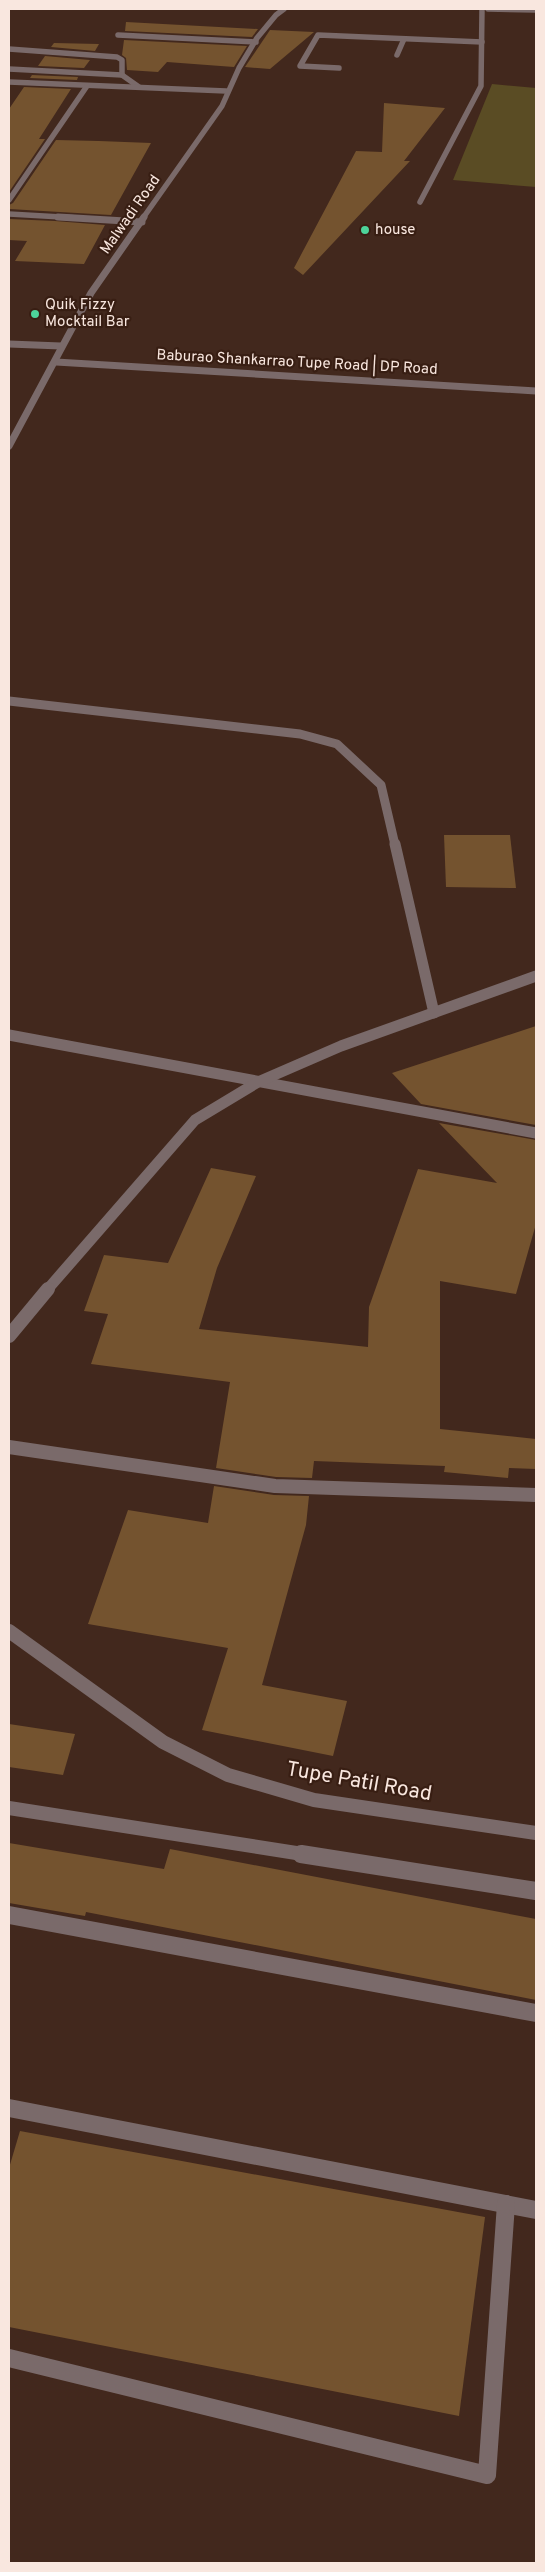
<svg xmlns="http://www.w3.org/2000/svg" width="545" height="2572" font-family="Overpass,sans-serif">
<style>
.green{fill:#5a4c24}
.building{fill:#74532f}
.lines{fill:none;stroke-linecap:round;stroke-linejoin:round}
.service-far1{stroke:#7a6a6a;stroke-width:14}
.service{stroke:#7a6a6a;stroke-width:18}
.minor-far4{stroke:#7a6a6a;stroke-width:5.5}
.minor-far3{stroke:#7a6a6a;stroke-width:7}
.minor-far2{stroke:#7a6a6a;stroke-width:9}
.minor-far1{stroke:#7a6a6a;stroke-width:11}
.minor{stroke:#7a6a6a;stroke-width:14}
.tertiary-far1{stroke:#7a6a6a;stroke-width:5.5}
.tertiary{stroke:#7a6a6a;stroke-width:7}
.poi-dot{fill:#4dd39a;stroke:#381e13;stroke-width:2}
.labels{text-anchor:middle;dominant-baseline:central;stroke-width:4.5;stroke-linejoin:round;paint-order:stroke}
.far-street-label{font-size:15px;fill:#f9e7df;stroke:#381e13}
.far-poi-label{font-size:15px;fill:#f9e7df;stroke:#381e13;text-anchor:start}
.near-street-label{font-size:21px;fill:#f9e7df;stroke:#381e13}
</style>
<rect width="100%" height="100%" fill="#42281d"/>
<path class="green" d="M492,84L536,88V187L453,180Z"/>
<g class="building">
<path d="M126,22L258,29L252,37L125,31Z"/>
<path d="M270,30L314,32L270,69L245,67Z"/>
<path d="M124,40L247,46L234,67L167,62L158,72L127,70L126,58L122,55Z"/>
<path d="M54,43L99,44L95,51L51,47Z"/>
<path d="M45,56L90,60L84,68L38,66Z"/>
<path d="M32,75L78,77L77,80L30,78Z"/>
<path d="M24,87L71,89L39,139H45L9,192V109Z"/>
<path d="M384,103L445,108L404,161H410L303,275L294,268L356,151L382,152Z"/>
<path d="M56,140L99,141L151,143L111,215L9,209V205L13,203Z"/>
<path d="M9,219L55,221L105,225L84,264L15,261L27,241L9,240Z"/>
<path d="M444,835H510L516,888L446,887Z"/>
<path d="M536,1026V1125L421,1104L392,1073Z"/>
<path d="M439,1123L536,1140V1224L516,1294L440,1281V1429L536,1439V1469L509,1468L508,1478L444,1472L445,1466L314,1461L312,1478L276,1477L216,1468L230,1382L91,1364L108,1314L84,1311L104,1255L168,1263L211,1168L256,1176L217,1268L199,1329L368,1347L369,1307L418,1169L497,1183Z"/>
<path d="M214,1486L274,1495L309,1496L306,1525L262,1685L347,1701L333,1756L202,1730L228,1648L88,1624L128,1510L208,1523Z"/>
<path d="M9,1724L75,1734L63,1775L9,1767Z"/>
<path d="M9,1843L164,1869L170,1849L536,1919V2000L86,1912L85,1916L9,1903Z"/>
<path d="M20,2131L485,2217L459,2416L9,2327V2168Z"/>
</g>
<g class="lines">
<path class="service-far1" d="M9,1808L309,1855"/>
<g class="service">
<path d="M301,1854L536,1891"/>
<path d="M9,1915L536,2013"/>
<path d="M9,2108L536,2210"/>
<path d="M9,2358L487,2475L506,2204"/>
</g>
<g class="minor-far4">
<path d="M118,35L256,42"/>
<path d="M9,49L117,57L122,60V75"/>
<path d="M397,55L404,39"/>
<path d="M339,68L300,66L318,35L482,42"/>
<path d="M9,69L122,75L139,87"/>
<path d="M9,82L226,91"/>
<path d="M9,200L87,86"/>
<path d="M420,202L481,86L482,9"/>
<path d="M9,214L79,218"/>
</g>
<g class="minor-far3">
<path d="M58,217L142,222"/>
<path d="M9,344L61,346"/>
</g>
<path class="minor-far2" d="M9,701L300,734L337,744L381,785L395,845"/>
<g class="minor-far1">
<path d="M395,844L434,1013"/>
<path d="M9,1035L536,1133"/>
<path d="M47,1290L195,1120L258,1082L341,1046L536,976"/>
</g>
<g class="minor">
<path d="M9,1336L48,1289"/>
<path d="M9,1447L275,1486L536,1495"/>
<path d="M9,1631L163,1742L228,1775L314,1800L536,1833"/>
</g>
<g class="tertiary-far1">
<path d="M488,9L536,10"/>
<path d="M143,218L222,106L239,68L257,38L276,15L284,9"/>
</g>
<g class="tertiary">
<path d="M56,362L536,391"/>
<path d="M9,446L91,293L144,217"/>
</g>
</g>
<g class="poi-dot">
<circle cx="365" cy="230" r="5"/>
<circle cx="35" cy="314" r="5"/>
</g>
<g class="labels">
<g class="far-street-label">
<text transform="translate(131 215) rotate(-55)">Malwadi Road</text>
<text transform="translate(297 363) rotate(3)">Baburao Shankarrao Tupe Road | DP Road</text>
</g>
<g class="far-poi-label">
<text x="375" y="230">house</text>
<text x="45" y="305">Quik Fizzy<tspan x="45" dy="17">Mocktail Bar</tspan></text>
</g>
<g class="near-street-label">
<text transform="translate(359 1782) rotate(10)">Tupe Patil Road</text>
</g>
</g>
<rect width="545" height="2572" fill="none" stroke="#f9e7df" stroke-width="20"/>
</svg>
